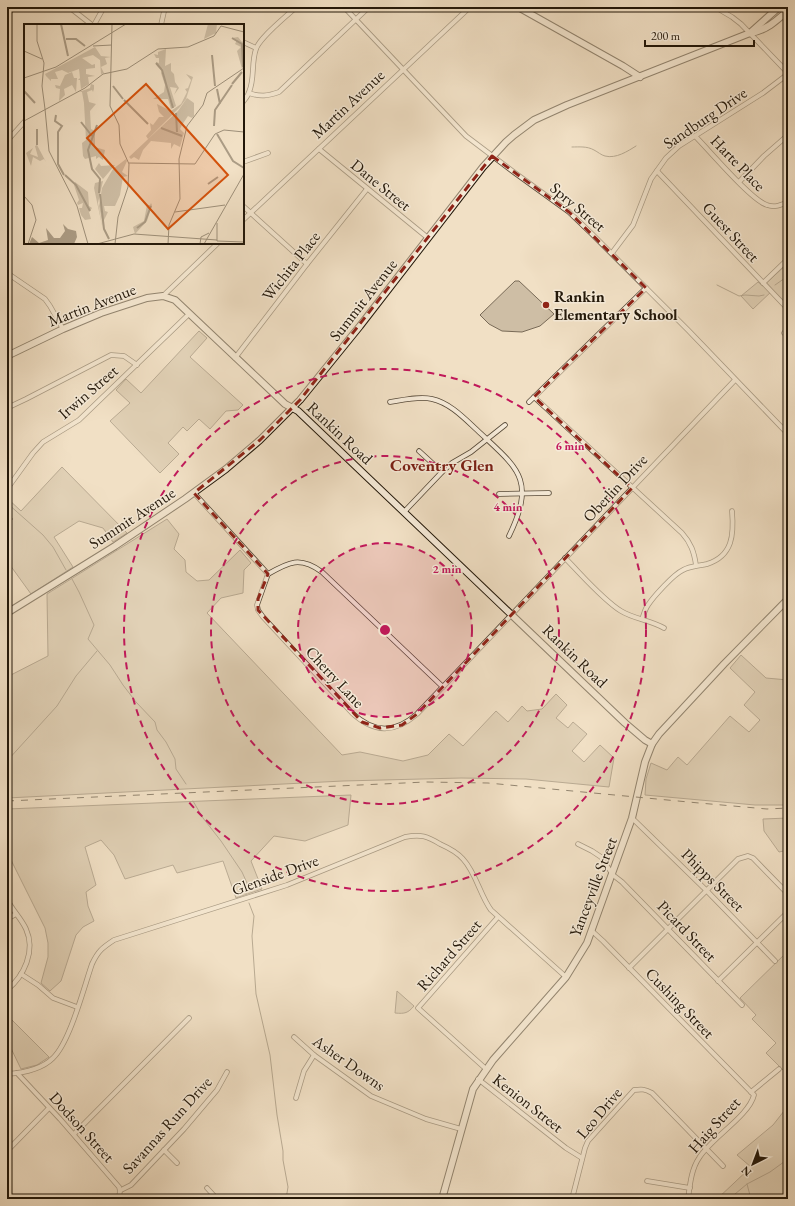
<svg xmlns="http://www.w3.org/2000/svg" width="795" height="1206" font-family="'EB Garamond',serif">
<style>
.green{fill:#cebea5;stroke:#786a57}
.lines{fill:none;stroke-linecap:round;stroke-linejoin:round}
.stream{stroke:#746753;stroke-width:1}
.street-casing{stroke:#564938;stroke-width:5.5}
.secondary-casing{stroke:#221709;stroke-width:8}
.street{stroke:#f6ebd9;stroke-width:4}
.secondary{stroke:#f6ebd9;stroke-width:6}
.rail{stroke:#221709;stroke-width:1;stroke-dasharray:7 7;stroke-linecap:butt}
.marked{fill:none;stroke:#8f2418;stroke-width:3;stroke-dasharray:8 5;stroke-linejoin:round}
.ring{fill:none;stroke:#c2185b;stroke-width:2;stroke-dasharray:7 5}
.poi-dot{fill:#8f2418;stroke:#f6ebd9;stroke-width:1.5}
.labels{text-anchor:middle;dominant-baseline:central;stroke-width:3;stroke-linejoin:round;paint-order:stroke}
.street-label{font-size:16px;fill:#221709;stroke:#f6ebd9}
.poi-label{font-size:16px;font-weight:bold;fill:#221709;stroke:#f6ebd9;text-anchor:start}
.neighbourhood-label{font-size:17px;font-weight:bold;fill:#7a1f14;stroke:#f6ebd9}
.inset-river{fill:none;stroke:#ab9c85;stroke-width:2}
.inset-road{fill:none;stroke:#9e907a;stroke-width:1}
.view{fill:#d4520c;fill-opacity:0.15;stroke:#d4520c;stroke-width:2}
.inset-edge{fill:none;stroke:#221709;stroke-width:2}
.centre{fill:#c2185b;stroke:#f6ebd9;stroke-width:2}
.ring-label{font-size:12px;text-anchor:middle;font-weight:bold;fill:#c2185b;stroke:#f6ebd9;stroke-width:3;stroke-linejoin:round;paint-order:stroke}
</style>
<rect width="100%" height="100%" fill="#f1e0c5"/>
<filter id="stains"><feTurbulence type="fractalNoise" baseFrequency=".005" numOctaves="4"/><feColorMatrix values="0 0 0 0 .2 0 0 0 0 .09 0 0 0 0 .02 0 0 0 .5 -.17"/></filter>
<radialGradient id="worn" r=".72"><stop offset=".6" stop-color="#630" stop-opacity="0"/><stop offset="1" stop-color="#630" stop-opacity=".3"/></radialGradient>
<g class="green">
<path d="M788,263V305L773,290L753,309L741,296L758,282L763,286Z"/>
<path d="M515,281H519L554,314L540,326L522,332L502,331L489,324L480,315Z"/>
<path d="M199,331L207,338L190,357L243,405L238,410L226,411L210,429L199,419L187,431L183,427L168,443L179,454L160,473L110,421L130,403L116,390L126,379L141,393Z"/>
<path d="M62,467L127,533L113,542L103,528L79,521L54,537L73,567L31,594L10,565L7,566V525L13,519L7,513V498L21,511Z"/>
<path d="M167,519L179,534L174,549L185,560L186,572L197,581L209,580L240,550L251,563L244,570L243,593L221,598L207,613L342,755L360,752L403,761L428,755L449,734L463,746L496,711L508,722L522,706L527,711L542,709L556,694L567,705L556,718L568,728L573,722L587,734L572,751L584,762L600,745L614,758L609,787L526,779L461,778L343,781L7,798V677L48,656L47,594Z"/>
<path d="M741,655L766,678L788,680V805H755L645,795L646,779L651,763L667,770L678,757L687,765L730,716L749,732L760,720L744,705L755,692L730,668Z"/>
<path d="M351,795L348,825L305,841L274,836L251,861L262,889L236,898L223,861L177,873L173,865L125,879L114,855L101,840L85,847L96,885L86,892L88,906L94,921L83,927L76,935L61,981L50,991L41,983L48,957V943L45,928L7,852V809Z"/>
<path d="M788,818V850L779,852L764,831L763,819Z"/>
<path d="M788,951V1075L766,1053L776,1043L752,1019L756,1015L740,998Z"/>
<path d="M397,991L414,1006C408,1013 405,1014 395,1013Z"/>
<path d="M7,1015L49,1057L37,1065L21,1069L7,1040Z"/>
<path d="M788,1106V1199H717L751,1167L737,1155L773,1125Z"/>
</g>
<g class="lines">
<g class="stream">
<path d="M572,147C579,147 587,146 594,150C598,152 601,155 605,156C616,159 628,151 636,146"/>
<path d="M717,285L739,296L745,295L759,296L764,295"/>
<path d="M775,285L788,276"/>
<path d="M7,503L43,535L53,547L66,570"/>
<path d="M72,579L79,592L94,625L88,639L110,665L123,685L136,702L155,722L157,730L166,742L175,759L176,769L186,784"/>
<path d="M7,761L57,706L76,676L97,651"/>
<path d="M193,801L203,818L221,841L242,872L247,883L246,894"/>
<path d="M249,903L254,916L252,936L256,994L270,1055L277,1115L283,1151V1160L288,1187L286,1199"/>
<path d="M747,1184L751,1199"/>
<path d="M729,1199L747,1184L770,1172L788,1159"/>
</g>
<g class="street-casing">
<g id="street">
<path d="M69,7L92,25"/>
<path d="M344,7L466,136L515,173L569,212L592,234L688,330L788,434"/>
<path d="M715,7L732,17L741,24L788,73"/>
<path d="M7,15L14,7"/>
<path d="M94,25L104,7"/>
<path d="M161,25L165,7"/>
<path d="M243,42L256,48"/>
<path d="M249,93C260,97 268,96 279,92L369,7"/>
<path d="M243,102C245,99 248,96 249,92C255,79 251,63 256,49C260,37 286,17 296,7"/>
<path d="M695,136C709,150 751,200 767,205C775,208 781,205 788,202"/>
<path d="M7,141L25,121"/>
<path d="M319,149L428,238"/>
<path d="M243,162L268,153"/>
<path d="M657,171L788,309"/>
<path d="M739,182L764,156L788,135"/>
<path d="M243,206L307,264"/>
<path d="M243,220L470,7"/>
<path d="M612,253L633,225L651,179L666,158L679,146L763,93L788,74"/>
<path d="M7,273L45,299L50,306L63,329"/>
<path d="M763,283L788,259"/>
<path d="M163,296L218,243"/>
<path d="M784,333L788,329"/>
<path d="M235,358L307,264L367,189"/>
<path d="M534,397L682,533C691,543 694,552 696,565"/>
<path d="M390,402C403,400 419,396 432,399C450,403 464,418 477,430C517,468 537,478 509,536"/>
<path d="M529,402L646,288"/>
<path d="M7,408L26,399L111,355L124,356L137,365"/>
<path d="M419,451L442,472"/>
<path d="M7,489L33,453L43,442L79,420L189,314"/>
<path d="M194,493L268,574L257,605L258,610L263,617L352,713C374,733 394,734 417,714L735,380"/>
<path d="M499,494L549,493"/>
<path d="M405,511L442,472L452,463L471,452L505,425"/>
<path d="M565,558C582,575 602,599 621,611C634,619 650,620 664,628"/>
<path d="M268,574C289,562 300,556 322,572L443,687"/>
<path d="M642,619C644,614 645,609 648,605C654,596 674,574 683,570C690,566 699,566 707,564C733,556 734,534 732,511"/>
<path d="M632,818L706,890L775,961"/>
<path d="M578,844L592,851L601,857L613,875L622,882L742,1005"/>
<path d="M7,899C12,910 21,918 26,929C36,951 24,976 7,990"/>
<path d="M7,919L16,914"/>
<path d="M592,931L603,941L754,1095C749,1116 711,1138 699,1158C691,1170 690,1185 688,1199"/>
<path d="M629,968L738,859L748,856L753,858L788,894"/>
<path d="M21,974L38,985L53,998L77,1007"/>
<path d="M718,981L788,912"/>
<path d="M294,1037L314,1055L371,1096L426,1119L461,1129"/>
<path d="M486,1069L418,1008L498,917"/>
<path d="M17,1073L60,1119L119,1187C121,1192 120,1195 117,1199"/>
<path d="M7,1074C22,1073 42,1069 53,1058C70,1042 84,987 92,964C98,951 102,948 114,940L287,885L405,837C421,834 427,836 440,844C449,848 457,852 463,859C476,873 480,895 491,910L566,977"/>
<path d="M478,1079L566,1148L582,1158"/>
<path d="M751,1092L779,1069"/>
<path d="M296,1098L304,1071L314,1055"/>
<path d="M74,1134L189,1018"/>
<path d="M164,1150L177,1163"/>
<path d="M7,1151L49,1108"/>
<path d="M647,1181L690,1188"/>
<path d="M207,1188L217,1199"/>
<path d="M121,1190L131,1185L184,1129L217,1090L227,1072"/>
<path d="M572,1199L585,1148L588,1141L634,1090C642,1089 645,1089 652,1093L723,1166"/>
</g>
</g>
<g class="secondary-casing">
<g id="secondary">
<path d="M518,7L623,66L640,77"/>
<path d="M750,33L779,7"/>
<path d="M7,356L63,329L101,313L147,298L163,296L175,300L285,404L298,411L625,723L645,740L652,744"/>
<path d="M7,613L115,546L185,499L226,469L260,440L300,400L360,326L483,167L506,142L514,135L534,120L567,105L750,33C765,31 777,21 788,10"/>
<path d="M442,1199L473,1089L493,1060L566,977L587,943L632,818L645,762L652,744L659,734L724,664L788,599"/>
</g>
</g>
<use href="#street" class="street"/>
<use href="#secondary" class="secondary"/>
<path class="rail" d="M7,801L426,782L488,783L699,803L767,809L788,808"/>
</g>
<path d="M0 0H795V1206H0ZM492,156L569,212L646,288L534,397L632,488L417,714L402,725L380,728L362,722L258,610V599L268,574L194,493L260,440L300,400Z" fill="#f1e0c5" fill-opacity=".55" fill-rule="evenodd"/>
<path class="marked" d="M492,156L569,212L646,288L534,397L632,488L417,714L402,725L380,728L362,722L258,610V599L268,574L194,493L260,440L300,400Z"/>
<circle cx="385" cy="630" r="87" fill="#c2185b" fill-opacity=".12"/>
<g class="ring">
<circle cx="385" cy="630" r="87"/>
<circle cx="385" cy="630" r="174"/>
<circle cx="385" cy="630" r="261"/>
</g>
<circle class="poi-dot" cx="546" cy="305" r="4"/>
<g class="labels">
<g class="street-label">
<text transform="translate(348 104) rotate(-43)">Martin Avenue</text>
<text transform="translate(705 118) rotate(-34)">Sandburg Drive</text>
<text transform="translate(738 163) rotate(46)">Harte Place</text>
<text transform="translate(381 185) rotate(39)">Dane Street</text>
<text transform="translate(578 207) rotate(40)">Spry Street</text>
<text transform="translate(731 232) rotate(47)">Guest Street</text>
<text transform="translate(291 266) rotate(-52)">Wichita Place</text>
<text transform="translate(363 300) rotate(-52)">Summit Avenue</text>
<text transform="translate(92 305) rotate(-21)">Martin Avenue</text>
<text transform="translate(88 392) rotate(-41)">Irwin Street</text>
<text transform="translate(340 433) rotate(43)">Rankin Road</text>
<text transform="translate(615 488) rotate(-47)">Oberlin Drive</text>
<text transform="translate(132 518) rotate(-33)">Summit Avenue</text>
<text transform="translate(575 656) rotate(44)">Rankin Road</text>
<text transform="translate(335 677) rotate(47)">Cherry Lane</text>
<text transform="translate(275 875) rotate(-20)">Glenside Drive</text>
<text transform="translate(713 880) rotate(45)">Phipps Street</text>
<text transform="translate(593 887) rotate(-69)">Yanceyville Street</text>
<text transform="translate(687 931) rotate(46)">Picard Street</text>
<text transform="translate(449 955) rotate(-49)">Richard Street</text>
<text transform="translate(680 1003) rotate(46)">Cushing Street</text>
<text transform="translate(349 1063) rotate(35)">Asher Downs</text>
<text transform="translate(528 1103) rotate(38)">Kenion Street</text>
<text transform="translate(599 1113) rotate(-50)">Leo Drive</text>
<text transform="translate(167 1125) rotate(-48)">Savannas Run Drive</text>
<text transform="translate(714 1125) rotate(-48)">Haig Street</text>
<text transform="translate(82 1127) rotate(48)">Dodson Street</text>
</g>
<g class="poi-label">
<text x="554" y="296">Rankin<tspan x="554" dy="18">Elementary School</tspan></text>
</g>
<g class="neighbourhood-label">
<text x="442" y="465">Coventry Glen</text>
</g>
</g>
<g transform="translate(24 24)">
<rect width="220" height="220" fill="#f1e0c5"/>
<path d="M184,0H193L192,9L180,15ZM214,13L218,18L220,16V42L218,45L213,27L217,23L211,20L213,16L208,14ZM71,23L77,32L87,33L81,34L83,40L77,43L80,49L77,50L76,36L69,31L58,34L68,41L71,40V44L62,45V50L71,52L64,53L65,60L57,65L56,56H54L56,54L55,45L44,49L38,46L31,48L34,55H27V57L22,52L21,50ZM142,25L141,42L147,39V47L150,50L151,58L155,64L150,71L153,64L146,63L152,82L147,85L144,75H129L140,68L141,61L137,49L139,45L134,43L132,38L135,39V34H132L130,30L134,31V28ZM48,48L50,54H53L52,68L48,61L40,65L41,71L35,77L36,65L32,64L31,61L36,62L41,51ZM162,50L169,53L162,75L156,83L124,115L122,112L127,106L126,99L129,101L135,93H140L135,88L133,80L147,87L157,80L163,68L161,65L164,64L167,56ZM67,60L70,61V65L69,68L68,66L63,68L65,78L72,80L66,87L67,105L71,107V123L81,126L79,136L75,133L72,135V132L61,135L59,132L58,119L62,116L60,79L58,68H55L66,64ZM163,74L170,79V92L168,94L164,92L158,101L156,105L160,109L156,123L150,120L147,125V119L127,117L119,126L115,136L110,133L107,135L105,133L154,87ZM13,121L22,138L20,135L16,137L9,133L7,142L2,129L9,124L6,130L14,133L11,122ZM102,135L103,137L98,148L104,152L99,153L96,171L91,182H80L81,187L84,188L80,196V207L75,182L78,164L89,145ZM75,139L77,142L91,141L79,155L71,145ZM79,157L74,179L79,206L70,164L71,159ZM51,158L64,168L65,182L68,184L65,188L67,195L61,196L57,191L55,184H58L59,179L54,181L53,179L55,176L50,161ZM127,179L128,181L123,197L111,210L109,203L120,197L123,181H126Z" fill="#cebea5"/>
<path d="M39,200L44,205L52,207L53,213L50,220H5L8,213L15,219L24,216L22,204L30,214H36L41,207Z" fill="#ab9c85"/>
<path class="inset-river" d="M37,0L44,32M208,14L218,20L219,43M42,15H52L61,22M188,31L191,62M132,39L138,46L149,84M208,60L218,48M89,62L99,75M193,65L196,80M0,67L11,79M100,76L124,100M152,89L153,108M32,91L31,97L38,102L34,108V140L40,151M57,98L68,112M73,101L64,126L68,145L76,155L75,169M190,102L191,86L208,61M137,104L158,112M193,110L209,137L220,144M13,121V105M41,151L52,161L66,187M184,160L194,153M76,170L80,205L85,215M113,204L121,198L127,182"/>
<path class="inset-road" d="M13,0V17L20,39L18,62L21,85M88,0L86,82L95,101L96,120L105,140L104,163L94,193L91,220M69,22L88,21M0,27L18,35M0,54L32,43L102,0M21,85L25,127L53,182L64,220M0,97L61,64L79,50L103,45L134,25L164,23L190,12L197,2L220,8M105,139L171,140L191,110L200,106L220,108M0,172L8,181L12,196L4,220M151,188L201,181M193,217L220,218M193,217V199M73,220L110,210L193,216M144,220L145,201L156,175L155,135L163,102L179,81L183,69L220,44M176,220L177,213L185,209M180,220L220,150"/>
<path class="view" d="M122,60L204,151L144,205L63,114Z"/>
<rect width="220" height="220" class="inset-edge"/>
</g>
<circle cx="385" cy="630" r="6" class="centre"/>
<g class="ring-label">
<text x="570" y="450">6 min</text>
<text x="508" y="511">4 min</text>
<text x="447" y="573">2 min</text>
</g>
<rect width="795" height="1206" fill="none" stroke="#f1e0c5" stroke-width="24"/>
<rect x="8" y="8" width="779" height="1190" fill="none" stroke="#221709" stroke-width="2"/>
<rect x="12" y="12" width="771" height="1182" fill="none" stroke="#221709"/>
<g transform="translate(753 1164) rotate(222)" stroke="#f6ebd9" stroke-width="3" paint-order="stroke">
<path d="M0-3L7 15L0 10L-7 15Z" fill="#221709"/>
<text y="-6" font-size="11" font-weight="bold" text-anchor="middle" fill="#221709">N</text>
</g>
<path d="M645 40v6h109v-6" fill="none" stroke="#221709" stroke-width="2"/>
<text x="651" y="40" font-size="12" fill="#221709" stroke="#f6ebd9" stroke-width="3" paint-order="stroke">200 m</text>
<rect width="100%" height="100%" filter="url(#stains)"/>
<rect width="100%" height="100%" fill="url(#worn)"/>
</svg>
